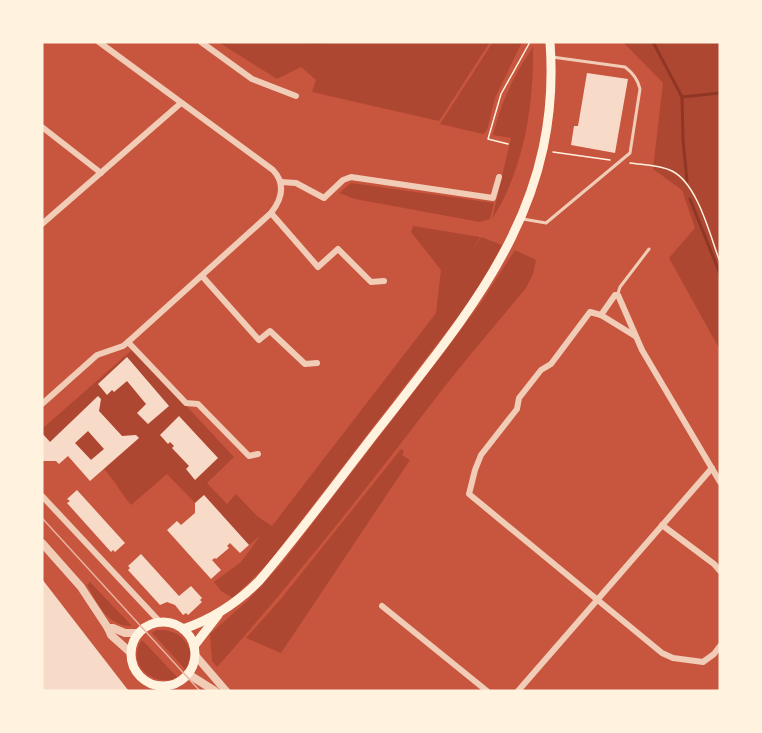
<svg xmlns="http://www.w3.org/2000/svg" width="762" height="733" font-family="'Nunito Sans',sans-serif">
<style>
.green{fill:#ae4732}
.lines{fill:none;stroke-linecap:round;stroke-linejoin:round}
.stream{stroke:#8f3625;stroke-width:3}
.building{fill:#f7dbc8;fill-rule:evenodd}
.path{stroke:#fff3e0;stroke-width:1.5}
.service{stroke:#f1ccb7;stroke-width:3}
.minor{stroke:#f1ccb7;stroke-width:6}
.tertiary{stroke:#f1ccb7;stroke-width:8}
.secondary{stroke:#fff3e0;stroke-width:9}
.tram{stroke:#e9b49f;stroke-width:1.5}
</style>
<rect width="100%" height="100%" fill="#c8553d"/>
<g class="green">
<path d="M218,42H490L439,121L312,92L316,80L301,67L277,79Z"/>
<path d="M493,42H522L495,98L487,130L483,134L440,124Z"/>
<path d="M623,42H720V350L669,258L695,228L682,190L653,169L663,83Z"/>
<path d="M533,47C534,105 524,170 492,219L511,138L493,135C501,102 514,75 533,47Z"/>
<path d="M351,183L494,203L490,219L480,222L355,199L339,193Z"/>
<path d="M413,226L480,237L472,252L481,237L502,245L484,279L464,309L266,566L233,598L221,591L214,582L241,562L260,536L249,545L204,495L195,503L167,474L131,505C121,493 115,481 104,469L139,438L136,435L122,436L99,411L98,397L50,442L42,433V429L133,349L234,457L207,483L227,504L236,494L257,516L272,526L436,313L441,270L411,232Z"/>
<path d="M515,250L536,260L533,274L526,288C493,328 459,367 428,408C360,497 291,584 217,667L212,661L210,634L247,601L283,562L445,351L480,304Z"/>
<path d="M88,431L104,449L91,460L75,443Z"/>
<path d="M401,449L404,451L402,455L410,460L281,653L246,638L280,600Z"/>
<path d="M90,582L132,626C108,627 97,603 87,585Z"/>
<path d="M156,630C174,629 186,636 191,654L186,670L152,633Z"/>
<path d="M142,640L178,678C153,688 125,664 142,640Z"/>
</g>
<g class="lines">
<g class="stream">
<path d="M309,42H324"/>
<path d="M653,42L682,97L683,140L687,181"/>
<path d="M682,97L720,93"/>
<path d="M690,199L720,274"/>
</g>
</g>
<g class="building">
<path d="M587,73L628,79L615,153L571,145L574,126H578Z"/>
<path d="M127,357L169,406L148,424L137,413L146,404L127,381L114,392L112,390L107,395L98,384Z"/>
<path d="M98,396L101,399L99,411L122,436L136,435L139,438L90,481L68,456L59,464L56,461H42V433L50,442ZM88,431L104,449L91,460L75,443Z"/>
<path d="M179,416L218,458L195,480L186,469L189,466L172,448L174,446L170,442L168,444L160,435Z"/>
<path d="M77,490L125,543L115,552L113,550L111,552L67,503L70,501L67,499Z"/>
<path d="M204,495L249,545L240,553L230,543L227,546L229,548L216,559L215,558L212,560L221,570L211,579L167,530L177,521L181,525L195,513V503Z"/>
<path d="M141,554L179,596L191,586L202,598L200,600L202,602L188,615L186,613L183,615L175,605L167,602L160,605L128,570L130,568L128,566Z"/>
<path d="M42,579L128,690L127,691H42Z"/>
</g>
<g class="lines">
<g class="path">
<path d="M508,144L488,139L501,94L530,42"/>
<path d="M553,152L610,160"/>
<path d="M630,163C643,165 660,165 672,171C698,184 710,236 720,262"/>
</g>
<g class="service">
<path d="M523,219L546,223L630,153L640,89C638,79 633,73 625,67L552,57"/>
<path d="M618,293L620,287L649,249"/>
</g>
<g class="minor">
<path d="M201,42L252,79L296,96"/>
<path d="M42,127L101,173"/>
<path d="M281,182L296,183L324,198L343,180L351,177L493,198L499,177"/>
<path d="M271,213L318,267L338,249L371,282L384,281"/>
<path d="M42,224L181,103"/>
<path d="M202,276L259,340L270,331L305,364L317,363"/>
<path d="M601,315L615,295H618L642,350L720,482"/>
<path d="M635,336L601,315L590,312L551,364L541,370L519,398L517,409L481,455L475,470L469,494L662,653L673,658L703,662L714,654L720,646"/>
<path d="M128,342L186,403L198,404L249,456L258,454"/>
<path d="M42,404L97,355L123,346L128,342L271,213C282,199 286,184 273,170L99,42"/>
<path d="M42,496L161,623"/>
<path d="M662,525L714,564L720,571"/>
<path d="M382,606L487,691"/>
<path d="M518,691L712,468"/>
</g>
<g class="tertiary">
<path d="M42,543L81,587L108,628L111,635L131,653"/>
<path d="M108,628H113L125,633H139"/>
<path d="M195,655L226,691"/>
<path d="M188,674L215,691"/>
</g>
<g class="secondary">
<circle cx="163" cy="654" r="32"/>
<path d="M183,629C213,619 236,604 259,581C301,532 340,478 380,427C474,306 562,206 550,42"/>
<path d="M194,646L218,615"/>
</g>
<path class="tram" d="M42,518L200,691"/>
</g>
<rect width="762" height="733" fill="none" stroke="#fff3e0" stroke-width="87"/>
</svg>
